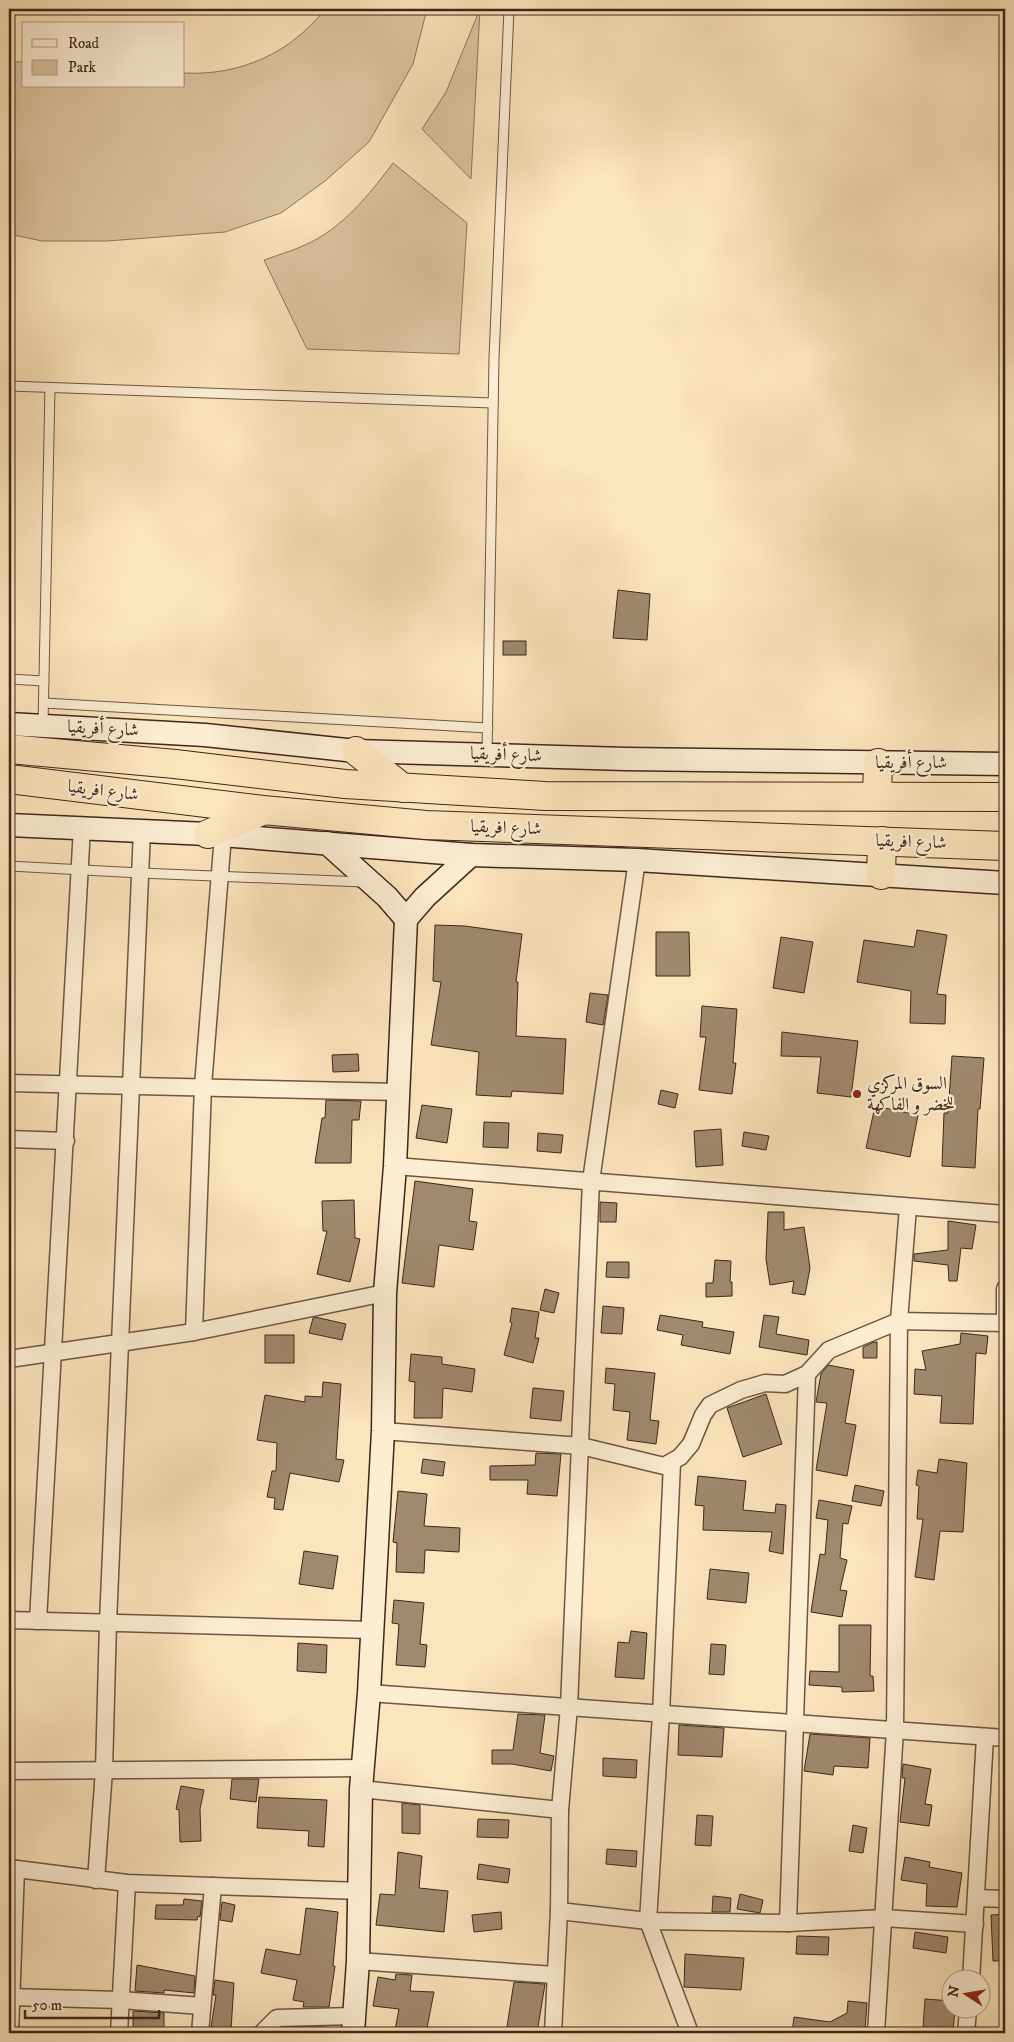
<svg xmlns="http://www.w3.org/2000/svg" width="1014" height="2042" font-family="'IM FELL DW Pica',Amiri,serif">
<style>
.green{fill:#dcc4a1;stroke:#8d765e}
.building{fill:#a1896f;stroke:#3e271b}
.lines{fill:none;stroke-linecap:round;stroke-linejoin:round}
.lane-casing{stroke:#6e5643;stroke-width:11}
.street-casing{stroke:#6e5643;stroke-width:19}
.secondary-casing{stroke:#3e271b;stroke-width:25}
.highway-casing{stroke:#3e271b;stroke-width:30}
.lane{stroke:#fdedd3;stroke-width:9}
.street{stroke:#fdedd3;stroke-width:16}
.secondary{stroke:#fdedd3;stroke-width:22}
.highway{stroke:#fce4bc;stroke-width:28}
.poi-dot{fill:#8f2418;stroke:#fdedd3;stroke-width:2}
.labels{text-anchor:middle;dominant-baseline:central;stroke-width:4.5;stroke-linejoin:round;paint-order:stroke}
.street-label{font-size:18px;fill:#3e271b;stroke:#fdedd3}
.poi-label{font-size:18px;fill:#3e271b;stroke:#fdedd3;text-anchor:start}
</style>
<rect width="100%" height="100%" fill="#fce4bc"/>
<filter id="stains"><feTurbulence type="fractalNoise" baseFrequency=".004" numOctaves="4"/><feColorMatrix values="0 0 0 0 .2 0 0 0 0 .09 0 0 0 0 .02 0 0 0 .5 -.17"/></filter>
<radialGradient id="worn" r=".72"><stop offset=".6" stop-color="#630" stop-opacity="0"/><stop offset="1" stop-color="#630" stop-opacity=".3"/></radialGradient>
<g class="green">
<path d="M325,9H427L413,64L369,142L325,181L281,213L225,232L107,241H42L9,234V62H24V86H184V73C240,76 291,53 325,9Z"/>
<path d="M480,9L471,179L422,129L446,92Z"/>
<path d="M393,163L467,223L459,354L307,349L264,260C278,255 292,251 305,245C343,228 369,195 393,163Z"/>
</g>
<g class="building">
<path d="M618,590L650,594L647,640L613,638Z"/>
<rect x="503" y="641" width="23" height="14"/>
<path d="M435,925L465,926L522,934L516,982H518L516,1036L566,1039L563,1094L512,1091L511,1097L476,1095L479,1052L431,1045L441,982L433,981Z"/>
<path d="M917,930L947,935L937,994L946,995L945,1024L910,1023L911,991L857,982L864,940L914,947Z"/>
<path d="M656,932H689L690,976H656Z"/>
<path d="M781,937L813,942L804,993L773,988Z"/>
<path d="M590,993L608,995L603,1025L586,1022Z"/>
<path d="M702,1006L737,1009L733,1063H736L732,1094L699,1090L706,1037H700Z"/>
<path d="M782,1032L858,1041L851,1097L817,1093L821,1057L781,1056Z"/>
<path d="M358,1054L359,1071L333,1072L332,1055Z"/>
<path d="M952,1056L984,1058L980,1109H978L975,1168L942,1166L944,1113H948Z"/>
<path d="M661,1090L678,1094L675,1108L658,1104Z"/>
<path d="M326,1100L361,1101L359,1120H352L351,1163H315L322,1118H325Z"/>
<path d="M422,1105L452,1109L447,1143L416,1138Z"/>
<path d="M875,1106L918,1115L910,1157L866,1148Z"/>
<path d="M484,1122L509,1123L508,1148L483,1147Z"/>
<path d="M721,1129L723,1165L696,1167L694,1131Z"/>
<path d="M744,1132L769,1136L766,1150L742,1146Z"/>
<path d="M538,1133L563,1135L561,1153L537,1151Z"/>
<path d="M415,1181L473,1189L469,1221L477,1222L473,1250L439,1245L434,1287L402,1283Z"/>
<path d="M354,1200L355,1238L360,1239L350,1282L317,1274L327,1231H323L322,1201Z"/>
<path d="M600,1202L617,1203L616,1222H600Z"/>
<path d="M768,1212H784V1230L804,1227L810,1268L805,1295L792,1293L794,1281L770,1285L766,1259Z"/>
<path d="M948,1221L976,1225L972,1249L961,1248L957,1281H949L948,1265L914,1261V1254L948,1250Z"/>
<path d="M715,1260L731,1261L730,1282H732V1296L706,1297V1283H713Z"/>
<path d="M607,1262H629V1278L606,1277Z"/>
<path d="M545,1289L559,1293L554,1313L540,1310Z"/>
<path d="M603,1306L624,1308L622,1334L601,1333Z"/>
<path d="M512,1308L539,1312L535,1338H539L533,1363L504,1355L512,1323L510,1322Z"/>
<path d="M660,1315L703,1322L702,1327L734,1332L730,1354L681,1345L683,1335L657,1330Z"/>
<path d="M764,1315L779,1317L776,1334L809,1340L807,1355L759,1347Z"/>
<path d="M315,1317L346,1324L342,1340L309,1333L313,1318Z"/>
<path d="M961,1333L988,1336L986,1354L976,1353L973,1424L940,1423L942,1396L914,1394L915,1369L926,1370L922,1351L960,1344Z"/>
<rect x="265" y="1335" width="29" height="28"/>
<path d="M874,1342H877V1358H863V1347Z"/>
<path d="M411,1354L442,1357V1364L475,1369L472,1392L443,1388L442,1418H414L415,1382L409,1381Z"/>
<path d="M828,1365L854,1370L845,1423L856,1425L847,1476L816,1470L827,1403L816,1402L821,1374Z"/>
<path d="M606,1368L655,1373L650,1420L659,1421L656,1444L627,1440L630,1412L613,1410L615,1384L605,1383Z"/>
<path d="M323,1382L341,1384L336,1459L344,1460L339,1482L290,1473L283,1510L274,1509L275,1498L267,1497L272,1471H276L277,1443L257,1440L265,1395L305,1402V1396L322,1397Z"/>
<path d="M533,1388L564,1391L561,1421L530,1418Z"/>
<path d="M766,1394L782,1444L743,1457L727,1408Z"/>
<path d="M536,1453L561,1454L557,1496L527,1494L528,1480H490V1466L535,1465Z"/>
<path d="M423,1459L445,1462L443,1476L421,1473Z"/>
<path d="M939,1459L967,1463L963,1532L940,1531L934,1580L915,1577L923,1519H917L919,1486L916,1485L918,1470L937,1473Z"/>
<path d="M698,1476L746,1481L743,1510L775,1513L776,1504L786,1505L783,1554L769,1551L772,1532L703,1530L704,1506L695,1505Z"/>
<path d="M855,1485L884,1491L881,1506L852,1501Z"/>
<path d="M398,1491L427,1494L424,1526L460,1528L459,1552L425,1550L424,1573L396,1572L397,1543L393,1542Z"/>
<path d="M819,1500L852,1506L848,1524L843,1523L840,1558L847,1560L840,1590L847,1591L842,1617L811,1612L820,1554L825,1555L828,1520L816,1518Z"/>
<path d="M304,1551L338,1556L333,1589L299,1584Z"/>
<path d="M710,1569L749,1573L746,1603L707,1599Z"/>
<path d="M394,1600L424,1603L420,1644L427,1645L425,1667L396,1665L399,1624L392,1623Z"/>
<path d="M839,1625H871L870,1676H873L874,1691L842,1692V1687L809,1685L810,1671L839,1672Z"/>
<path d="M631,1631L647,1633L644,1679L615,1677L618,1642L629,1643Z"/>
<path d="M298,1643L327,1645L326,1673L297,1671Z"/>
<path d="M711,1644L726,1645L724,1675L709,1674Z"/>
<path d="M518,1714L545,1715L540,1753L554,1756L551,1771L512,1764H492V1750H513Z"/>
<path d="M679,1725L724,1728L722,1757L678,1755Z"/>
<path d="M810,1734L870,1738L868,1768L834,1766L833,1775L804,1771Z"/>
<path d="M603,1758L637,1760L636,1778L603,1776Z"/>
<path d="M903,1764L931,1769L925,1804L932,1805L929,1826L900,1822L905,1778H902Z"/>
<path d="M232,1779H259L256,1802L230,1799Z"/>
<path d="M181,1786L204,1790L200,1809L201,1841L180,1842L179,1810L176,1809Z"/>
<path d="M259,1797L327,1800L324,1847L308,1846L309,1831L257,1828Z"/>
<path d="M402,1803L420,1805V1834L402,1833Z"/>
<path d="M697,1815L713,1816L711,1846L695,1845Z"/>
<path d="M478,1819L509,1820L508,1838L477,1837Z"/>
<path d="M853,1825L867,1828L863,1853L849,1851Z"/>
<path d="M607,1849L637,1851L636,1867L606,1864Z"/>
<path d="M398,1852L422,1856L419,1888L448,1891L444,1932L376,1925L380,1894L395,1895Z"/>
<path d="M905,1857L930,1862L929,1867L962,1873L957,1907L926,1906L927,1884L901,1880Z"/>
<path d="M479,1864L510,1869L508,1883L477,1879Z"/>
<path d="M740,1894L763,1900L760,1913L737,1909Z"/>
<path d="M713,1896L731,1898L730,1912H712Z"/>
<path d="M184,1899L202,1901L200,1917L198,1916L197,1920L155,1919L156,1905H183Z"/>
<path d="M222,1902L235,1905L232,1922L220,1920Z"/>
<path d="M306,1908L338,1912L333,1966H335L329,2007H303L304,2002L293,2000L297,1980L261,1973L266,1949L300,1955Z"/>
<path d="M501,1912L502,1929L474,1932L472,1915Z"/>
<path d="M1005,1914V1961H993L991,1915Z"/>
<path d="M915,1932L948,1937L946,1953L913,1948Z"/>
<path d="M797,1936L829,1937L828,1955L796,1954Z"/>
<path d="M685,1954L744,1958L741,1990L684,1987Z"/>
<path d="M137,1965L195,1976L194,1993L164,1990V1993L135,1991Z"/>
<path d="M396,1974L412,1975L410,1991L434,1992L426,2033L395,2030L399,2009L373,2006L378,1977L395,1980Z"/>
<path d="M215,1980L234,1983L231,2030L211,2027L216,1995H213Z"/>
<path d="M514,1982L545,1984L537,2033H506Z"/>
<path d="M925,1999L952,2001V2010H955L953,2030L923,2027Z"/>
<path d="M848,2001L867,2003L865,2030L847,2028V2033H792L794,2017L830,2022L847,2013Z"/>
<path d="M133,2011L164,2013V2033H133Z"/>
<path d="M302,2027H325L324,2033H301Z"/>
</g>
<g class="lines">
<g class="lane-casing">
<g id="lane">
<path d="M9,386L493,403"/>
<path d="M9,679L44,681"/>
<path d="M44,703L488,728"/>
<path d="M43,725L50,388"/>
<path d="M487,754L494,358L509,9"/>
<path d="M9,866L140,873L363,882"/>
</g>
</g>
<g class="street-casing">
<g id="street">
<path d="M9,1083L398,1092"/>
<path d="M9,1139L66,1141"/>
<path d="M395,1166L1005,1214"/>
<path d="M1005,1323V1289"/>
<path d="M194,1332L203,1086L223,835"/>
<path d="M9,1359L194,1332L385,1293"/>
<path d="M383,1431L581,1446L664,1466L680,1457L691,1444L703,1415L710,1405L741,1390L765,1383L785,1384L807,1374L829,1350L899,1321L1005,1323"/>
<path d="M672,1463L661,1714L648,1921L690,2033"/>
<path d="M9,1620L371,1630"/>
<path d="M38,1621L82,827"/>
<path d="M369,1693L1005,1738"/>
<path d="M9,1771L362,1768"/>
<path d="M361,1789L560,1810"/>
<path d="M9,1868L127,1883L360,1891"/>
<path d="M96,1880L104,1770L108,1623L142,830"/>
<path d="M976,1898L1005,1899"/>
<path d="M559,1911L648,1921L788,1923L884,1918L975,1924"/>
<path d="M788,1923L807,1374"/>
<path d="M358,1961L555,1975"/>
<path d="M971,1980L985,1737"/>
<path d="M9,1997L120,2000L202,2006"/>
<path d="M10,2033L16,1869"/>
<path d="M119,2033L127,1883"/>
<path d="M200,2033L213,1886"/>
<path d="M262,2033L277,2018L353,2016"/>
<path d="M553,2033L559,1911L560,1810L569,1707L591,1181L637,860"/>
<path d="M876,2033L895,1730L899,1321L908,1207"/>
<path d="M966,2033L968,2010"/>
</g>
</g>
<g class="secondary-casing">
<g id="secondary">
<path d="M9,724L205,735L356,751L626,759L1005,764"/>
<path d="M9,825L208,834L471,855L637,860L1005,883"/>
<path d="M327,843L387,897L406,919"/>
<path d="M353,2033L358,1961L361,1789L369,1693L383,1431L385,1293L395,1166L406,919L425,897L471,855"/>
</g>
</g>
<g class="highway-casing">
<g id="highway">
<path d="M9,749L175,764L345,784L545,796L1005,797"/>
<path d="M356,751L403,788"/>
<path d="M9,779L263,810L426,825L1005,846"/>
<path d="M877,795L878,763"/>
<path d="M208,834L262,811"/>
<path d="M881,875L882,841"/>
</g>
</g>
<use href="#lane" class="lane"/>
<use href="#street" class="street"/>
<use href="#secondary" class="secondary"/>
<use href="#highway" class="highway"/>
</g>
<circle class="poi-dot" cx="857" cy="1094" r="5"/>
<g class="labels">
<g class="street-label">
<text transform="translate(103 729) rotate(3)">شارع أفريقيا</text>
<text transform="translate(506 755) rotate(2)">شارع أفريقيا</text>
<text x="911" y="763">شارع أفريقيا</text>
<text transform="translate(103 791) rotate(7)">شارع افريقيا</text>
<text transform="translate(506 828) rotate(2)">شارع افريقيا</text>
<text transform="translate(911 842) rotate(2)">شارع افريقيا</text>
</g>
<g class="poi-label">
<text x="867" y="1084">السوق المركزي<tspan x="867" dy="21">للخضر و الفاكهة</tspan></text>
</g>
</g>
<rect width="1014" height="2042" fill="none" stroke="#fce4bc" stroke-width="30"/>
<rect x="10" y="10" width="994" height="2022" fill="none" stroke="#3e271b" stroke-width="2.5"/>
<rect x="15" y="15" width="984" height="2012" fill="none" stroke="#3e271b"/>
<rect x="22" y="22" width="162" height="65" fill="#fdedd3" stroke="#b19e89"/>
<rect x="32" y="39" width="25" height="8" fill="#fdedd3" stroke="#b19e89"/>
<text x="68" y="48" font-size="15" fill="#3e271b">Road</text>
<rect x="32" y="60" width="25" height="15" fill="#dcc4a1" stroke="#b19e89"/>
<text x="68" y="72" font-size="15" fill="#3e271b">Park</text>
<g transform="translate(966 1994) rotate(282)"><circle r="24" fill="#fdedd3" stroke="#b19e89"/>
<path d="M0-4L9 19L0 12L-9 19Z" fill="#8f2418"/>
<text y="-8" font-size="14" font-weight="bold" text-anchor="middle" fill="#3e271b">N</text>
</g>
<path d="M25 2010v8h134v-8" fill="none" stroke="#3e271b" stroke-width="2.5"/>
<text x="32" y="2010" font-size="15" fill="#3e271b" stroke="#fdedd3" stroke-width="4" paint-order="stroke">50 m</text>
<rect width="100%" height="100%" filter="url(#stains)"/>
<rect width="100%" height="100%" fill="url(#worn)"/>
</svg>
